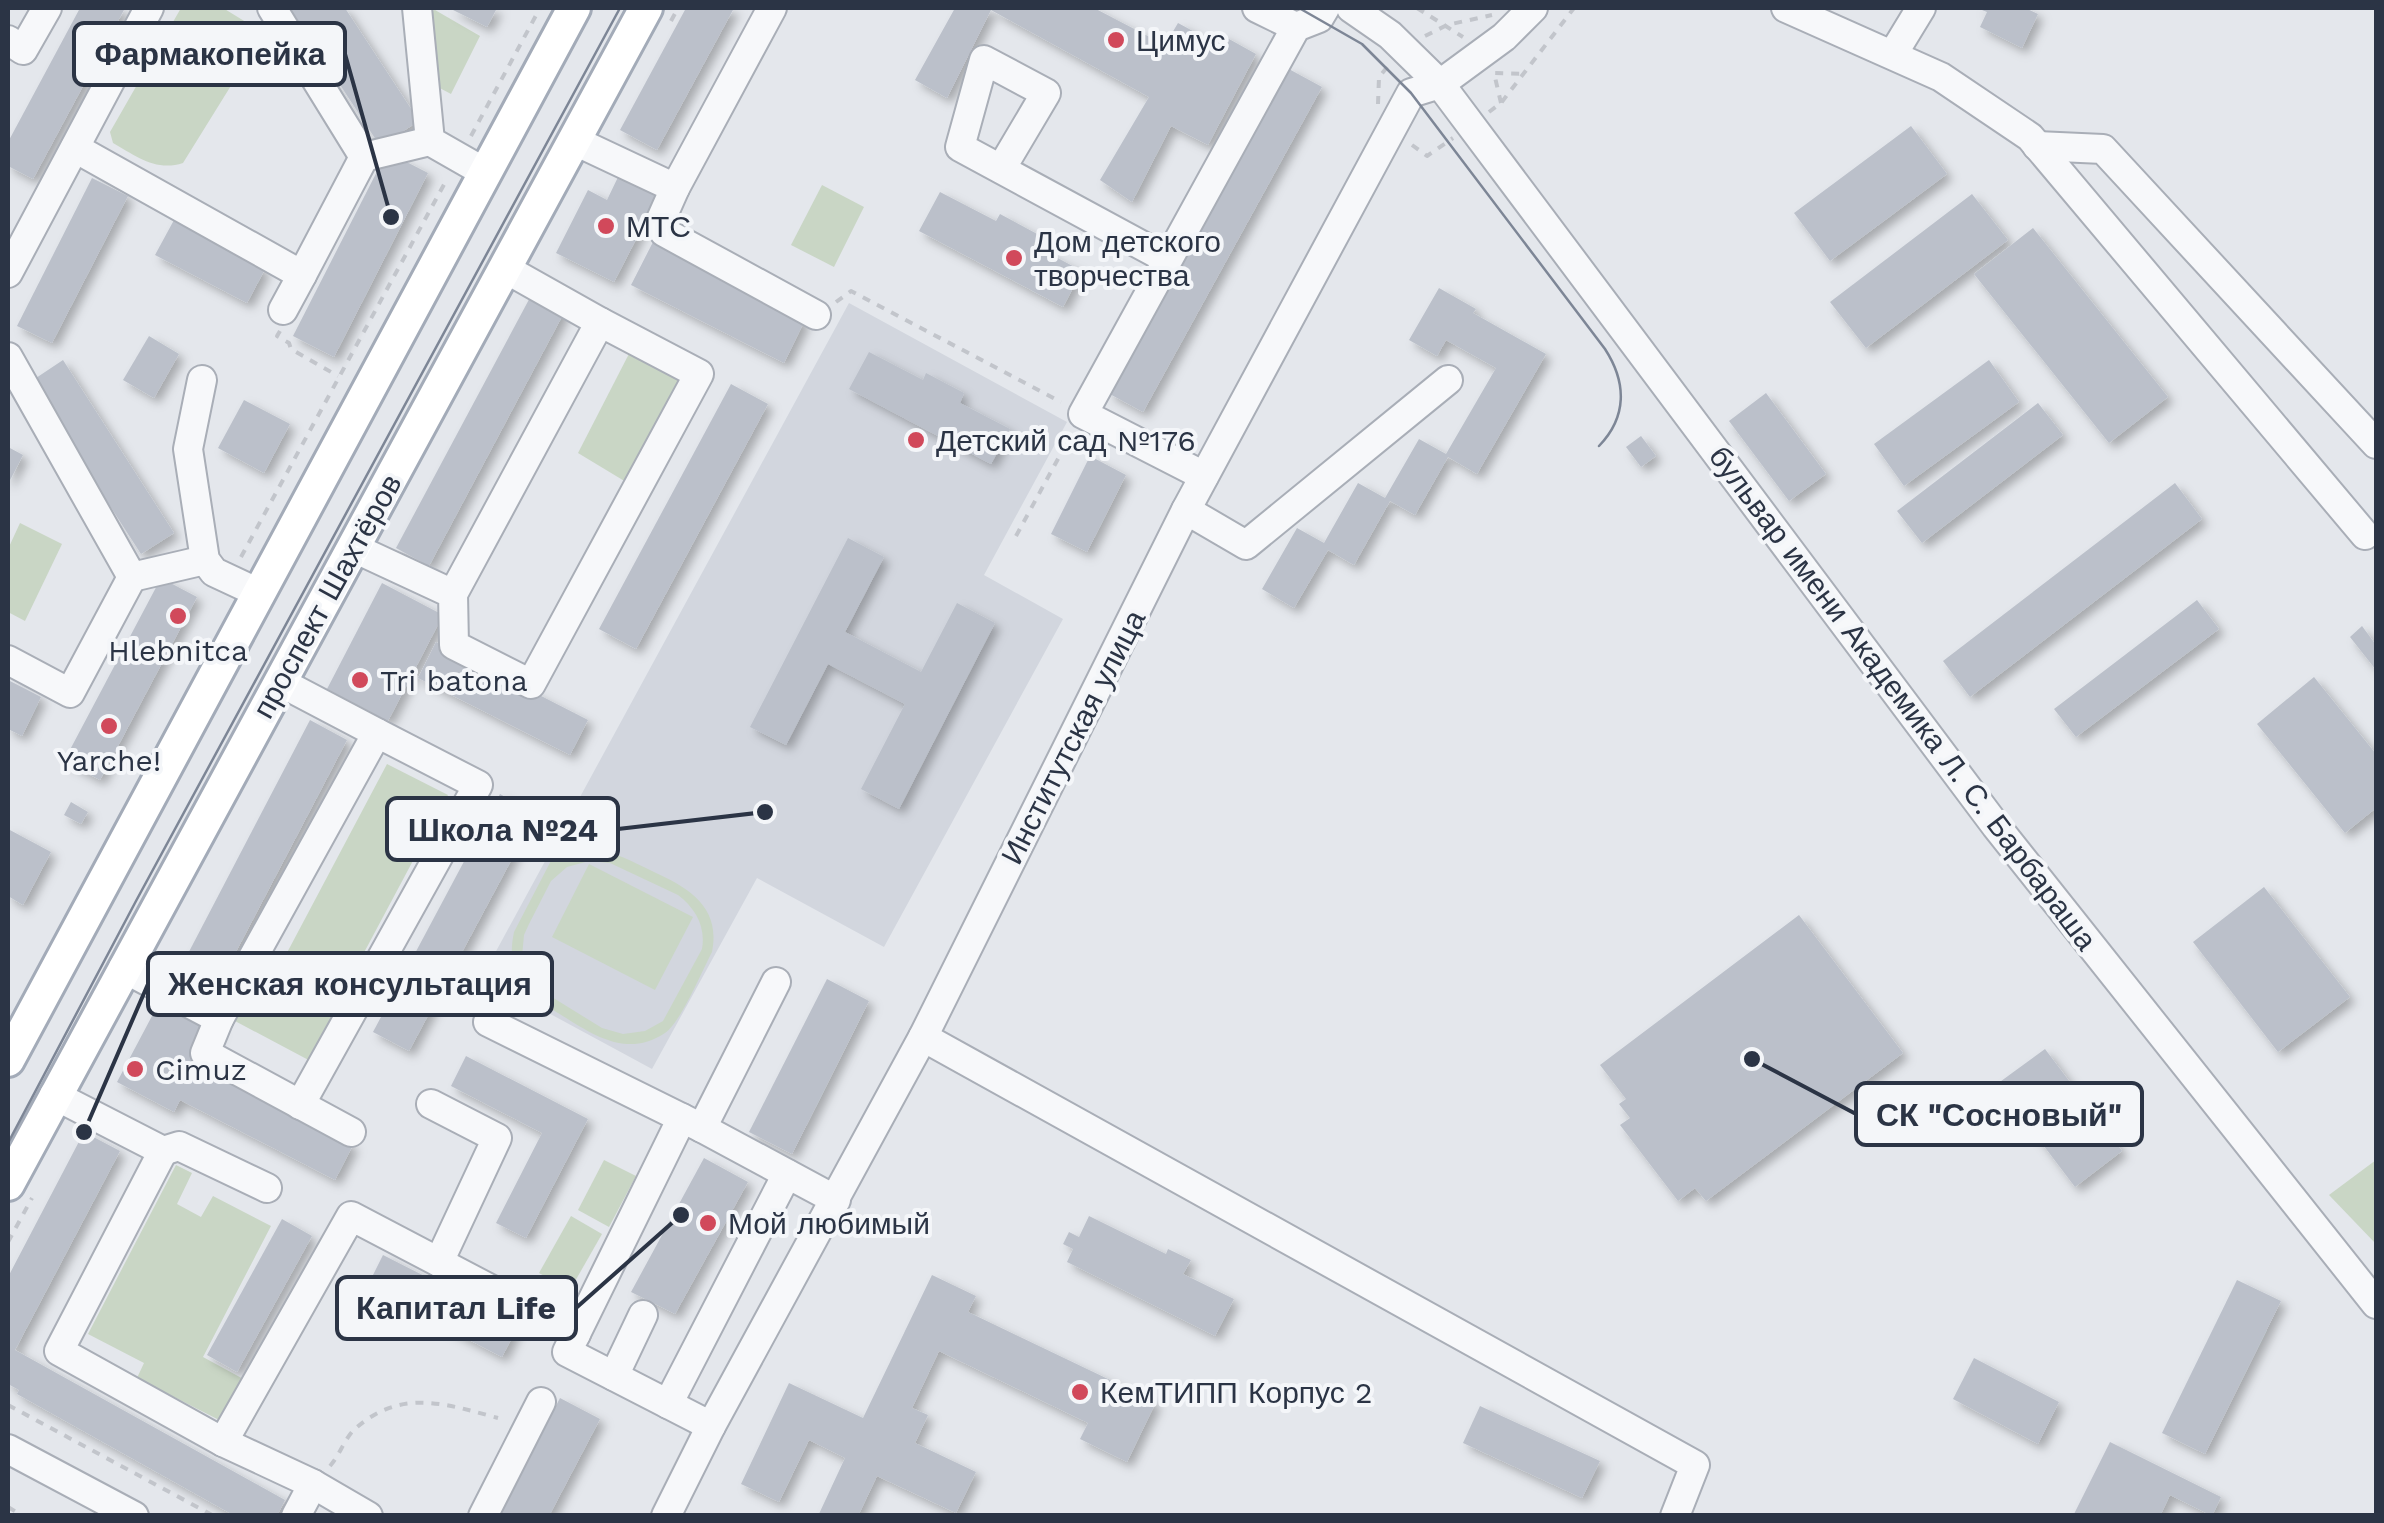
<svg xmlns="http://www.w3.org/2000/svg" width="2384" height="1523" font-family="'Work Sans',sans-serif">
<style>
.built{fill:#d2d6de}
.green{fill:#c9d6c5;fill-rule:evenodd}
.building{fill:#bbc0ca;filter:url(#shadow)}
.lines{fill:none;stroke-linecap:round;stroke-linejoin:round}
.minor-casing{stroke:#a9aeb7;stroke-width:32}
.major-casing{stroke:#a3abb8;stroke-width:38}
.path{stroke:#c2c5cb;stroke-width:4;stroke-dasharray:8 8;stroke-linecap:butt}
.minor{stroke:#f7f8fa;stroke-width:28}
.major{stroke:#fff;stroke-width:32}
.tram{stroke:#7d8696;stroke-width:2.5}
.poi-dot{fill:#d1495b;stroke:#f4f6f9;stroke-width:4}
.labels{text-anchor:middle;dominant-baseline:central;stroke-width:8;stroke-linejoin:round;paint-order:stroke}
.poi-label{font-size:30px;fill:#2b3445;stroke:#f4f6f9;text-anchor:start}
.street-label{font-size:30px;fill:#2b3445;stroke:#f4f6f9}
.leader{fill:none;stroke:#2b3445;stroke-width:4}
.callout-dot{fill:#2b3445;stroke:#f4f6f9;stroke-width:4}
.callout{fill:#f4f6f9;stroke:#2b3445;stroke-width:4}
.callout-label{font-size:32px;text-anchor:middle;font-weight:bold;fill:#2b3445}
</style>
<defs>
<filter id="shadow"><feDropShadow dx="5.5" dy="5.5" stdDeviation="5" flood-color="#0004"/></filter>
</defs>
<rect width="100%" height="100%" fill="#e4e7ec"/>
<path class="built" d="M849,303L1067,422L984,575L1063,619L884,947L757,878L652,1069L482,977Z"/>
<g class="green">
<path d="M181,8H223L254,27L257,37L255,47L183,163C156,172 136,156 113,143L110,132Z"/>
<path d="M435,10L480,36L451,94L434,85L425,12Z"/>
<path d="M822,185L864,207L834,267L791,245Z"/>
<path d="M633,346L683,374L626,482L578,453Z"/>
<path d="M20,523L62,544L25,621L8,612V549Z"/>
<path d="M387,764L448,795L335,1007L344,1012L316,1064L235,1021L268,958L281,964Z"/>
<path d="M568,828L577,833L565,856C601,843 621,856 654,872C689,888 721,907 712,952C702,971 681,1022 665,1033C626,1059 592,1034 558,1013C545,1005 529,998 521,985C511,968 510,951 514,932ZM589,861L610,863L678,895C695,908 706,926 702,949L663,1021L645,1031L623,1034L602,1028L534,986L524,968L522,957L524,935L529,924L551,881L567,867Z"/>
<path d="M589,864L693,917L655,990L552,937Z"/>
<path d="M604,1160L636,1176L609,1227L578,1210Z"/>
<path d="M2376,1160V1244L2329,1195Z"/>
<path d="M176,1165L192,1173L177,1204L201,1217L213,1196L271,1226L203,1357L247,1381L225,1423L137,1378L144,1363L88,1334Z"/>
<path d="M571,1216L602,1234L570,1290L539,1273Z"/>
</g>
<g class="building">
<path d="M80,8H125L33,179L8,166V142Z"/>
<path d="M290,8H345L419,121L380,146Z"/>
<path d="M449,8H497L487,27Z"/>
<path d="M686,8H734L657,150L620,130Z"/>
<path d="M955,8H1094L1165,45L1178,23L1215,43L1220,34L1256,54L1208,145L1171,126L1132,202L1100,180L1149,97L991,10L947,98L915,80Z"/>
<path d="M1977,8H2025L2038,14L2022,48L1980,27L1987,12Z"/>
<path d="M1287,68L1322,87L1143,412L1108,393Z"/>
<path d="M1911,126L1947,174L1830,261L1794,213Z"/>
<path d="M387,152L428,173L334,357L293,336Z"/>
<path d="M619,175L659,195L614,282L556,253L588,190L607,200Z"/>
<path d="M92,178L128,196L52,343L17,326Z"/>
<path d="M940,192L996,221L1000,214L1039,235L1033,245L1082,271L1063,307L919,231Z"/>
<path d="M1972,194L2008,240L1866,348L1830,302Z"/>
<path d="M174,220L265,269L247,303L155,255Z"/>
<path d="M2033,228L2168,397L2109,443L1974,274Z"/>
<path d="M653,242L805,320L784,363L631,285Z"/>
<path d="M1439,288L1476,309L1473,313L1546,354L1477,474L1448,457L1415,515L1390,501L1354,565L1328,550L1294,608L1262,589L1297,528L1324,543L1358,483L1385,498L1419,439L1446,454L1496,368L1446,340L1437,356L1409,340Z"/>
<path d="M533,292L566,309L429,566L396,548Z"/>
<path d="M149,336L179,354L154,398L123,380Z"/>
<path d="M869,352L923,380L926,373L964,393L960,403L1010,429L991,464L849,389Z"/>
<path d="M63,360L174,533L141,554L30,382Z"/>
<path d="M1989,360L2019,402L1904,486L1874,444Z"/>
<path d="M731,384L768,404L636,649L599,629Z"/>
<path d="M1766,393L1826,474L1789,501L1729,421Z"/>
<path d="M244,400L290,424L264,473L218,448Z"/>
<path d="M2038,403L2063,435L1922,543L1897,511Z"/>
<path d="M1641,436L1656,456L1641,467L1626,447Z"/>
<path d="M8,447L23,455L8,484Z"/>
<path d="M1090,456L1126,475L1087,552L1051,534Z"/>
<path d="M2175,483L2202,519L1970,697L1943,661Z"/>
<path d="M848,538L884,557L845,632L921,672L957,603L995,623L899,809L861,789L905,704L828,664L786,745L750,727Z"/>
<path d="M161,578L197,597L100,780L64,761Z"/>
<path d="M382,583L443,615L388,721L327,689Z"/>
<path d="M2197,600L2219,629L2076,737L2054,709Z"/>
<path d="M2362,626L2376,645V670L2350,637Z"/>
<path d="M436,642L588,720L570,755L418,678Z"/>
<path d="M2314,677L2376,754V808L2345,833L2257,724Z"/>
<path d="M8,680L41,697L22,736L8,729Z"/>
<path d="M310,720L347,740L218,986L181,967Z"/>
<path d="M500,794L536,814L409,1051L373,1032Z"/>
<path d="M71,802L88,812L81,824L64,815Z"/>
<path d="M8,829L51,852L23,905L8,896Z"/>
<path d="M2264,887L2350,997L2278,1052L2193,942Z"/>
<path d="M1799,915L1903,1053L1706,1201L1695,1188L1678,1201L1620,1125L1630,1118L1619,1104L1626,1099L1600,1065Z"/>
<path d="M827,979L869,1001L792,1154L749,1132Z"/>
<path d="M161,999L218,1029L199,1065L353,1145L335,1180L180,1100L174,1112L117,1082Z"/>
<path d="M2045,1049L2122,1151L2075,1187L1997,1084Z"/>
<path d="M466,1056L588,1119L526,1238L496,1223L542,1133L451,1086Z"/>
<path d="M84,1132L120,1151L15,1350L285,1500L277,1516H235L17,1394L19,1390L8,1384V1277Z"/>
<path d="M704,1158L748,1182L675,1314L631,1292Z"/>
<path d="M1089,1216L1166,1254L1168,1249L1191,1260L1183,1274L1234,1299L1215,1336L1067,1262L1073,1249L1063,1244L1069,1232L1079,1237Z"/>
<path d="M282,1219L312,1236L237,1372L207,1355Z"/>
<path d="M383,1255L519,1324L502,1357L367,1287Z"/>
<path d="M932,1275L976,1296L968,1312L1156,1402L1127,1462L1080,1439L1088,1423L939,1351L912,1408L928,1415L915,1443L976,1472L956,1513L877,1476L858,1516H818L845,1458L809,1440L779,1502L741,1484L789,1383L863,1418Z"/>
<path d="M2237,1280L2281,1301L2205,1454L2162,1433Z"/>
<path d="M1974,1358L2059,1402L2038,1444L1953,1399Z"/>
<path d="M560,1398L600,1419L549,1516H499Z"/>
<path d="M1480,1406L1600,1461L1582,1498L1463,1443Z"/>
<path d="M2110,1442L2221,1497L2212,1516L2170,1495L2160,1516H2073Z"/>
</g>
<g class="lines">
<g class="minor-casing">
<g id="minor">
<path d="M272,8L364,157L430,141"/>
<path d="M417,8L430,141L486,173"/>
<path d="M1257,8L1296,27"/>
<path d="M1351,8L1390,35L1440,84L1996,826L2376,1304"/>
<path d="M1786,8L1941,77L2030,137L2365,535"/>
<path d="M8,40L23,50L47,8"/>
<path d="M1893,54L1921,8"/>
<path d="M573,140L675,188L659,224L664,232L816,315"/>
<path d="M2037,146L2103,149L2376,444"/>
<path d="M75,148L302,275L364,157"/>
<path d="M1001,169L1046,93L984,60L960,147L1167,259"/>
<path d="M675,188L772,8"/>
<path d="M504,268L600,322"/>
<path d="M8,273L149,8"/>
<path d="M283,310L302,275"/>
<path d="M8,357L132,577L205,560"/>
<path d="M202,380L188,449L205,560L214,572L259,593"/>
<path d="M1204,476L1083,414L1296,27L1319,18L1325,8"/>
<path d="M1186,510L1246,545L1448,380"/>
<path d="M354,548L453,594L600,322L699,374L531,684L454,645L453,594"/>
<path d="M8,660L70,693L132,577"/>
<path d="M123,968L219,1019L377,733L280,682"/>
<path d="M219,1019L205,1053L351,1132"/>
<path d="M488,1022L702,1128L836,1200"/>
<path d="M923,1037L1695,1465L1675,1516"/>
<path d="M54,1095L163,1151L59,1351L223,1442L313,1484L368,1516"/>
<path d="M431,1104L497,1138L439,1262"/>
<path d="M300,1105L478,785L377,733"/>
<path d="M682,1118L567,1352L711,1426"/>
<path d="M702,1128L776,982"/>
<path d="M163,1151L179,1146L267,1188"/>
<path d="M614,1376L643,1315"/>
<path d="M668,1404L787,1174"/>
<path d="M223,1442L351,1216L576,1334"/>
<path d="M8,1449L134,1516"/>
<path d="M296,1516L313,1484"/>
<path d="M483,1516L541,1402"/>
<path d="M666,1516L711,1426L923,1037L1186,510L1411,93L1440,84L1504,37L1533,8"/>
</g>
</g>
<g class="major-casing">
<g id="major">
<path d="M8,1060L574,8"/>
<path d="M8,1184L646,8"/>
</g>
</g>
<g class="path">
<path d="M1417,8L1463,37"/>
<path d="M671,21L678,8"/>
<path d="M1425,36L1447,25L1492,15"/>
<path d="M1501,103L1494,73L1523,74"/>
<path d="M1378,104L1379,77L1388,66"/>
<path d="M1489,112L1501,103L1574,8"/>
<path d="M471,136L540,8"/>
<path d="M1412,145L1427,156L1453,138"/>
<path d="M836,302L851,291L1061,402"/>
<path d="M280,331L277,336L289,343L291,349L338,376"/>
<path d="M1016,536L1071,435"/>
<path d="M241,557L447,179"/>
<path d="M8,1242L32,1198"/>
<path d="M8,1405L214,1516"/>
<path d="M330,1466C340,1455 345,1437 356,1428C402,1388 446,1404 498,1418"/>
<path d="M8,1507L23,1516"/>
</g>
<use href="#minor" class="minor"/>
<use href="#major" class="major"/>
<g class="tram">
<path d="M1299,8L1362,44L1411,93L1605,349C1627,383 1627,417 1599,446"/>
<path d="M8,1143L136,901L620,8"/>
</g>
</g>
<g class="poi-dot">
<circle cx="1116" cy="40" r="10"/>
<circle cx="606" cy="226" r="10"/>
<circle cx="1014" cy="258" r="10"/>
<circle cx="916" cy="440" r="10"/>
<circle cx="178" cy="616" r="10"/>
<circle cx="360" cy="680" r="10"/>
<circle cx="109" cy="726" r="10"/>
<circle cx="135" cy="1069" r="10"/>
<circle cx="708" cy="1223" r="10"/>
<circle cx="1080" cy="1392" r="10"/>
</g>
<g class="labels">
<g class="poi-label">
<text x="1136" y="40">Цимус</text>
<text x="626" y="226">МТС</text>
<text x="1034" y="241">Дом детского<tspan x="1034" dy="34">творчества</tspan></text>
<text x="936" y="440">Детский сад №176</text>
<text x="178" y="650" text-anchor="middle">Hlebnitca</text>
<text x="380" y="680">Tri batona</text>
<text x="109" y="760" text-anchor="middle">Yarche!</text>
<text x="155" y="1069">Cimuz</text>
<text x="728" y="1223">Мой любимый</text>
<text x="1100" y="1392">КемТИПП Корпус 2</text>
</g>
<g class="street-label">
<text transform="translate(327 596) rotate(-61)">проспект Шахтёров</text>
<text transform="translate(1903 698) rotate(53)">бульвар имени Академика Л. С. Барбараша</text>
<text transform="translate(1073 737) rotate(-63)">Институтская улица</text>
</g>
</g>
<path class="leader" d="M391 217L345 54M765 812L618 829M84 1132L148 984M1752 1059L1856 1114M681 1215L576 1308"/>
<g class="callout-dot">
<circle cx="391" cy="217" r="10"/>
<circle cx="765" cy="812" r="10"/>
<circle cx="84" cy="1132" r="10"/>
<circle cx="1752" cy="1059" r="10"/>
<circle cx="681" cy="1215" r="10"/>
</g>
<g class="callout">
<rect x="74" y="23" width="271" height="62" rx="10"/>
<rect x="387" y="798" width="231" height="62" rx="10"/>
<rect x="148" y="953" width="404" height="62" rx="10"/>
<rect x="1856" y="1083" width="286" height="62" rx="10"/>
<rect x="337" y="1277" width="239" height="62" rx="10"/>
</g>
<g class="callout-label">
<text x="210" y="65">Фармакопейка</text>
<text x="503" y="841">Школа №24</text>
<text x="350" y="995">Женская консультация</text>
<text x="1999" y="1126">СК "Сосновый"</text>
<text x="456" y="1319">Капитал Life</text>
</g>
<rect width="2384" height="1523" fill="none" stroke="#2b3445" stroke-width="20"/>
</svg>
